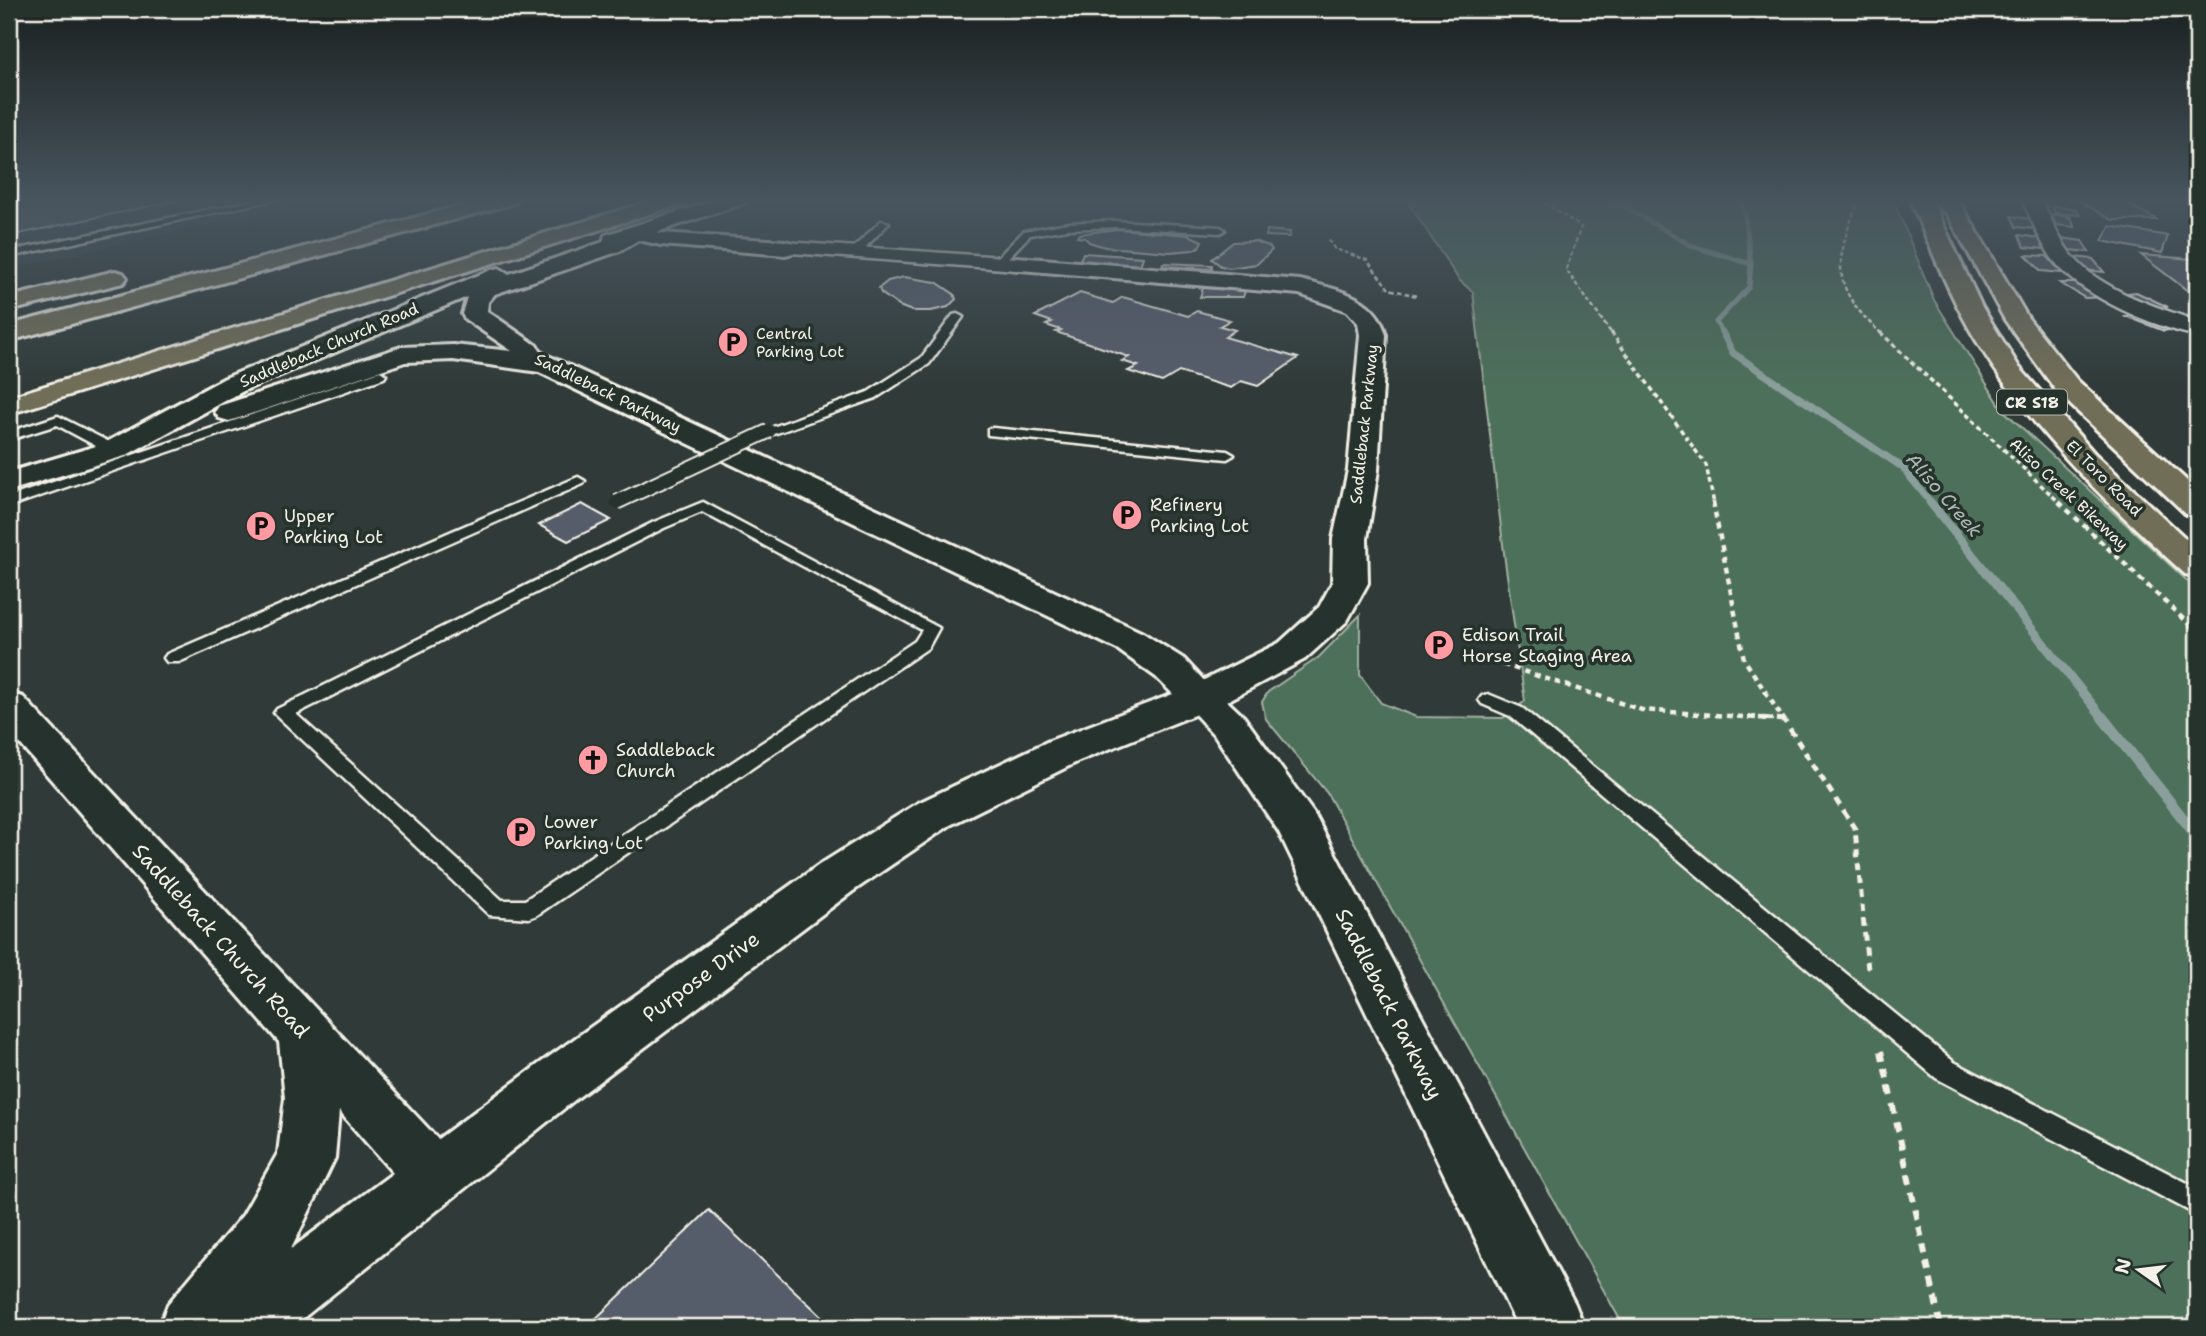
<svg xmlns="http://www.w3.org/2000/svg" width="2206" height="1336" font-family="'Shantell Sans',sans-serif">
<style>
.built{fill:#3b4548}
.green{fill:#4e6f5a;stroke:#a1b0a1;stroke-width:2}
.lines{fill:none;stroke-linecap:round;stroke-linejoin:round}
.stream-far3{stroke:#8a9f9b;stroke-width:5}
.stream-far2{stroke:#8a9f9b;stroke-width:7}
.stream-far1{stroke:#8a9f9b;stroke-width:9}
.stream{stroke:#8a9f9b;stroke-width:11}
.building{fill:#565d6b;stroke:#f4f1e8;stroke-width:2}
.service-casing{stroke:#f4f1e8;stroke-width:5}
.minor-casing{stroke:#f4f1e8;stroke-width:5}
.tertiary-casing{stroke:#f4f1e8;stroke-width:6}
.secondary-casing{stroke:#f4f1e8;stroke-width:6}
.primary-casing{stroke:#f4f1e8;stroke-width:6}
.motorway-casing{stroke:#f4f1e8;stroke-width:6}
.path-far4{stroke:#f4f1e8;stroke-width:2.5;stroke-dasharray:4.5 2.5;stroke-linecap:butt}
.path-far3{stroke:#f4f1e8;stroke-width:3.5;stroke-dasharray:5 3.5;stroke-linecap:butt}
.path-far2{stroke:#f4f1e8;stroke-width:4.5;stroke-dasharray:6 5;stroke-linecap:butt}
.path-far1{stroke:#f4f1e8;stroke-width:5;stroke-dasharray:8 6;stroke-linecap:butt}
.path{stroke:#f4f1e8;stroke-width:6;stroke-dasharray:10 8;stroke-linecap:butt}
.service{fill:#26332d;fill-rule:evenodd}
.minor{fill:#26332d;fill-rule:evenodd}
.tertiary{fill:#26332d;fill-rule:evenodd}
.secondary{fill:#26332d;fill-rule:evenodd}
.primary{fill:#716e59;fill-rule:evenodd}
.motorway{fill:#716e59;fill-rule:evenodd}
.service-bridge-casing{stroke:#f4f1e8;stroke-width:17;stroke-linecap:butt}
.service-bridge{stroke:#26332d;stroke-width:13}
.labels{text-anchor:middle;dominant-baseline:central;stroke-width:7;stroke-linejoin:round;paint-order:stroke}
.far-poi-label{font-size:16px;fill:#f4f1e8;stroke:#26332d;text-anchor:start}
.far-street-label{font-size:16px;fill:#f4f1e8;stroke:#26332d}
.shield{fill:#26332d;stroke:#b6b8b0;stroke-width:2}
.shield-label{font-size:16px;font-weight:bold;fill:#f4f1e8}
.poi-label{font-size:18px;fill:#f4f1e8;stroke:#26332d;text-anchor:start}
.water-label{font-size:19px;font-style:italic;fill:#aebbb4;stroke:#26332d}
.near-street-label{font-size:21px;fill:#f4f1e8;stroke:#26332d}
</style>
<rect width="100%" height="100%" fill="#303b39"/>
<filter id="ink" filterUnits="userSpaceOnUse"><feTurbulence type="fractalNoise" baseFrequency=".0143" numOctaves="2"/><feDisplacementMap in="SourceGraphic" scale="14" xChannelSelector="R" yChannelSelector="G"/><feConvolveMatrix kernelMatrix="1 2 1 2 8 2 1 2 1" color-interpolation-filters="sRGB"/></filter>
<g filter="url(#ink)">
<path class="built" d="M9,199H325L9,269Z"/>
<path class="green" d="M1406,199H1893L1934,300L2003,410L2197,590V1327H1624L1327,793L1266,719L1262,702L1268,692L1319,657L1360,615V675L1381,703L1416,717L1503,718L1525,701L1505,561L1473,292L1459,280Z"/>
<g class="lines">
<g class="stream-far3">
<path d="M1604,199L1627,208L1692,246L1751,264"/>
<path d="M1723,334L1716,322L1749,287L1751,264L1743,199"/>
</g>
<path class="stream-far2" d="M1722,332L1733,353L1902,467L1932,504"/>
<path class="stream-far1" d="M1930,502L2104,719"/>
<path class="stream" d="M2102,717L2197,836"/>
</g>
<g class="building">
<path d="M9,199H184L9,236Z"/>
<path d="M2076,199H2118L2158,220H2112Z"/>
<path d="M2052,206L2076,209L2080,215L2055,213Z"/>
<path d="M2051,214L2070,217L2075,227L2056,225Z"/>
<path d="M2011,216L2030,219L2035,229L2016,227Z"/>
<path d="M2110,226L2168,236L2162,253L2102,241Z"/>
<path d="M1118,229L1189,235L1202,241L1199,247L1193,250L1170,252L1105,247L1089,242L1085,238L1077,237L1079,234Z"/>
<path d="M1267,230L1290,232L1289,237L1266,236Z"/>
<path d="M2019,235L2039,238L2045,249L2024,247Z"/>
<path d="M2062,238L2082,241L2089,252L2069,250Z"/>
<path d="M1255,241L1269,246L1272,250L1257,264L1229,268L1221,266L1212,259L1233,242Z"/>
<path d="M1083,253L1143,257L1140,266L1079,262Z"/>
<path d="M2026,255L2047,256L2062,273L2041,271Z"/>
<path d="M2141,255L2193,259L2197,262V298Z"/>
<path d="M2073,257L2093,259L2104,272L2083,270Z"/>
<path d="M1163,263L1212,265V269L1162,266Z"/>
<path d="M904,277L936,282L954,294L956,299L948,307L931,311H912L899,306L881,293L879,288L888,281Z"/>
<path d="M2060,283H2077L2103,297L2085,298Z"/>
<path d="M1203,288L1245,291L1243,297H1200Z"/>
<path d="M2136,292L2168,307L2152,308L2120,294Z"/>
<path d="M1080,293L1113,303L1123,297L1188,316L1197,311L1230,320L1220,326L1235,330L1225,337L1298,358L1258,386L1241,381L1231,388L1179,372L1162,382L1128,371L1138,366L1122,361L1129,357L1056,332L1061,330L1046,325L1052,322L1035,316Z"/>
<path d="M2139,313L2177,328L2164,331L2125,316Z"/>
<path d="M582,504L611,520L568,541L539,525Z"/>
<path d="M709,1210L833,1327H587Z"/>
</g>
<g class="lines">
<g class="service-casing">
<g id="service">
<path d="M261,199H278L9,257V251Z"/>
<path d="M881,221L889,223L858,255H850V251Z"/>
<path d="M1115,221L1220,227L1225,230L1220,233L1115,227L1068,229L1030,235L1001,265L992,263L1024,231L1068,223Z"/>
<path d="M957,314L963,317L929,364L876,398L774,434H764L762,431L868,392L921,358L953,315Z"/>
<path d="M380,371L386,375L384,378L17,504L9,505V497Z"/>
<path d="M58,416L119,447L121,450L114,454L109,453L57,425L9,440V432Z"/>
<path d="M993,428L1227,451L1234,455L1227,459L988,435V429Z"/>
<path d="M578,477L585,481L583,484L179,662H167L164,658L167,654Z"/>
<path d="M703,502L939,628L928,648L537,915L529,918L489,915L274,713L277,709L654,522ZM702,512L922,630L915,641L525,900H502L296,714L664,528Z"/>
<path d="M1488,694L1522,708L1954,1062L2197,1188V1215L1936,1078L1510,716L1482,704L1479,700L1482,696Z"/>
</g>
</g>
<g class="minor-casing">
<g id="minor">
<path d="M2022,199H2041C2050,216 2057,236 2069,252C2098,290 2154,306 2197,321V336C2152,326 2084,298 2055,262C2040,243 2032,220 2022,199Z"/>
<path d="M785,242L1017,258L1025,259L1028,264L1025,269L1017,270L778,252L775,248L778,244Z"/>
</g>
</g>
<g class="tertiary-casing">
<g id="tertiary">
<path d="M637,227L661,233L785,241L793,243L796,248L793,253L785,255L661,245L629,238L626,233L629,228Z"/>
<path d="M1017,257L1300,280C1335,289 1376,295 1386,335L1378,470L1367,539L1368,583L1347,621L1305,659L1227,701L1244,717L1314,814L1575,1304L1584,1327H1518L1279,832L1216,737L1180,698L1186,689L1279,643L1319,607L1332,583L1333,539L1348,470L1360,335L1358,323L1347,311L1299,294L1009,269L1006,264L1009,259Z"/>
</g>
</g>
<g class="secondary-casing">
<path id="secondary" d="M718,199H748L745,203L645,236L620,251L495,294L488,302L487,311L536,345L542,353L1143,633L1184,659L1220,698L1214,707L1079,761L950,825L853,891L577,1098L292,1327H159L168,1304L243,1215L278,1153L285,1098L279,1042L9,731V693L23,697L438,1139L539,1064L819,865L918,803L1049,741L1173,694L1156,677L1117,649L539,372L453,360L405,362L239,418L229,421L219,418L215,412L219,406L401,347L453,345L512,351L465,319L462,314L467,297L245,390L125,456L9,491V472L103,444L225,378L491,270L499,268L509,274L603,242L605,235ZM339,1111L393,1173L291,1249L335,1158Z"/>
</g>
<g class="primary-casing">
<path id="primary" d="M1915,199H1953L1962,206L2028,318L2077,380L2197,490V517L2186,514L2057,392L2005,320L1947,214L1933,203L1982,307L2019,367L2095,454L2197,549V577L2185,574C2107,503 2031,431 1976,340C1950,297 1932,250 1912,205Z"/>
</g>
<g class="motorway-casing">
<g id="motorway">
<path d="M485,199H518L515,203L9,341V325Z"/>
<path d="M657,199H688L685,203L9,414V397Z"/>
<path d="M115,271L123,273L127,278L123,283L9,311V297Z"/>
</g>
</g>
<g class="path-far4">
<path d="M1539,199L1581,227L1566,270L1612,334"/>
<path d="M1859,199C1835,261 1828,286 1882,334"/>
<path d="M1328,240L1335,249L1367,260L1389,289L1417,296"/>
</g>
<g class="path-far3">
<path d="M1611,332L1706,465L1714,504"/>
<path d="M1880,332L2061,504"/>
</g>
<g class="path-far2">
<path d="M1713,502L1744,659L1783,719"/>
<path d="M2059,502L2197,632"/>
<path d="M1492,661L1642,710L1773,719"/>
</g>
<g class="path-far1">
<path d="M1748,717L1784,720"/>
<path d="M1782,717L1855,829L1868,970"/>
</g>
<path class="path" d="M1881,1051L1941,1327"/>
<use href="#service" class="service"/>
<use href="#minor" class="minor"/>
<use href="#tertiary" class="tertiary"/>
<use href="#secondary" class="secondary"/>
<use href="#primary" class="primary"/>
<use href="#motorway" class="motorway"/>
<g class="service-bridge-casing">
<path id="service-bridge" d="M617,502L769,431"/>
</g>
<use href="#service-bridge" class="service-bridge"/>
</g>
</g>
<linearGradient id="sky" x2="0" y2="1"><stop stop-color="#1a201f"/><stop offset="0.52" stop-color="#48555f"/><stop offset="1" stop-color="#48555f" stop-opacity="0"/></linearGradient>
<rect width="2206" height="386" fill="url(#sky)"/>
<defs>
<g id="parking-disc" transform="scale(1.575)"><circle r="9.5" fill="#ff9aa2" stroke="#26332d"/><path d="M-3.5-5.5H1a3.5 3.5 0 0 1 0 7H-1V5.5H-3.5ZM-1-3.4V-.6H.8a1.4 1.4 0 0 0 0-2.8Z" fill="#111"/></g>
<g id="church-disc" transform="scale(1.575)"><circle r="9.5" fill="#ff9aa2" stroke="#26332d"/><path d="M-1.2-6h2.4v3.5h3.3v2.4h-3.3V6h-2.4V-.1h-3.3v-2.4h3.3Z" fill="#111"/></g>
</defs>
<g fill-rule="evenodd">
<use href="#parking-disc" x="733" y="342"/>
<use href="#parking-disc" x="1127" y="515"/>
<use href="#parking-disc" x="261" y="526"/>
<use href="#parking-disc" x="1439" y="645"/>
<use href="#church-disc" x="593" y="760"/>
<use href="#parking-disc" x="521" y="832"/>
</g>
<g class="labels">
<g class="far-poi-label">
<text x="756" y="333">Central<tspan x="756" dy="18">Parking Lot</tspan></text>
</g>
<g class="far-street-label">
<text transform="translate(329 345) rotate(-23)">Saddleback Church Road</text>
<text transform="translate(608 393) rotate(26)">Saddleback Parkway</text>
<text transform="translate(1364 424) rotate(-84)">Saddleback Parkway</text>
<text transform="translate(2104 478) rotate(45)">El Toro Road</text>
<text transform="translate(2069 494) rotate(43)">Aliso Creek Bikeway</text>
</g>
<rect class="shield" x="1997" y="389.5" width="70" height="25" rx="5"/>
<g class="shield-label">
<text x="2032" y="402">CR S18</text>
</g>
<g class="poi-label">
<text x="1150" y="505">Refinery<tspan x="1150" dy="21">Parking Lot</tspan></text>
<text x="284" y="516">Upper<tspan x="284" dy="21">Parking Lot</tspan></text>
<text x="1462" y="635">Edison Trail<tspan x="1462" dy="21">Horse Staging Area</tspan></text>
<text x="616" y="750">Saddleback<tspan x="616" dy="21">Church</tspan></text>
<text x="544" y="822">Lower<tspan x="544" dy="21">Parking Lot</tspan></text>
</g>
<g class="water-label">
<text transform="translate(1944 495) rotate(49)">Aliso Creek</text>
</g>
<g class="near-street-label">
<text transform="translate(221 941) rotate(48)">Saddleback Church Road</text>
<text transform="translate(701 977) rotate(-36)">Purpose Drive</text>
<text transform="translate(1389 1004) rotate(63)">Saddleback Parkway</text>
</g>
</g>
<rect width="2206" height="1336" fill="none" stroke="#26332d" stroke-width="35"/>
<rect x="18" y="18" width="2171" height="1301" fill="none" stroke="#f4f1e8" stroke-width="2.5" filter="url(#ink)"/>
<g transform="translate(2139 1270) rotate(284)" stroke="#26332d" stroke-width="5" paint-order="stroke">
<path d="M0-5L12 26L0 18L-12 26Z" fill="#f4f1e8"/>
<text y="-10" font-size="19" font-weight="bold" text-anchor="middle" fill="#f4f1e8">N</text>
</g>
</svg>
